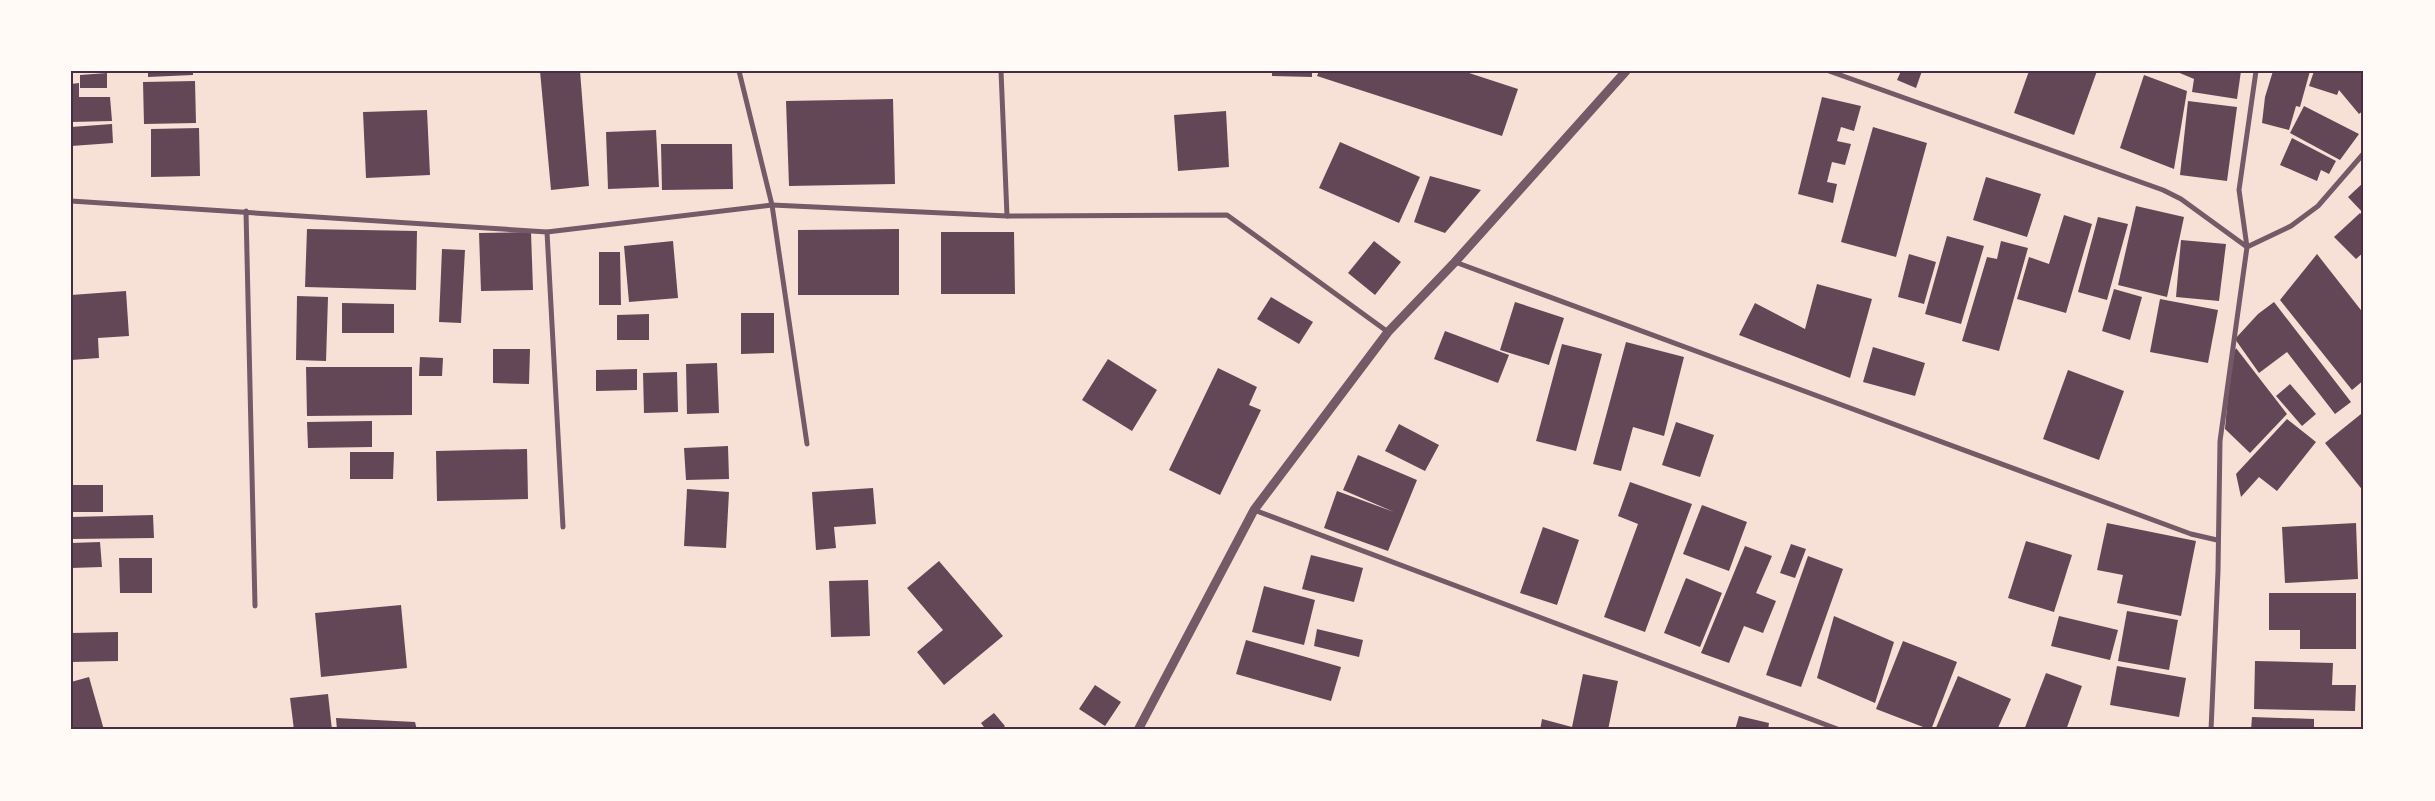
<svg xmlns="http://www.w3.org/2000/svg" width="2435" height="801" font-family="Poppins,sans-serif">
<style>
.building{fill:#644757}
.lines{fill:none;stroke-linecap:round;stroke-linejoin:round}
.minor{stroke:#755966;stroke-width:5}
.tertiary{stroke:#755966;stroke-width:9}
.neatline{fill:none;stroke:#4a2c40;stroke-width:2}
</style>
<rect width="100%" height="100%" fill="#f7e1d7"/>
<g class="building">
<path d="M148,71H193V75L148,77Z"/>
<path d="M540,71H580L589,186L551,190Z"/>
<path d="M1272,71H1312V77L1272,76Z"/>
<path d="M1319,71H1463L1518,89L1502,136L1317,76Z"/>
<path d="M1901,71H1922L1916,88L1897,80Z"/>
<path d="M2029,71H2097L2074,135L2014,113Z"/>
<path d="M2175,71H2241L2237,99L2192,92L2194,79Z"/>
<path d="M2273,71H2310L2300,107L2296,106L2289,130L2262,123L2265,97Z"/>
<path d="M2314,71H2359L2364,77V110L2359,114L2339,90L2337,95L2309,86Z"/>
<path d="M107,73V88H80V75Z"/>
<path d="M2144,75L2187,91L2174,169L2120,148Z"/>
<path d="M195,81L196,123L144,124L143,82Z"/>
<path d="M79,83V97H110L112,121L71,122V84Z"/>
<path d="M1822,97L1861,106L1854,131L1841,127L1837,141L1851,144L1845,165L1832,162L1827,182L1837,184L1833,203L1798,194Z"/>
<path d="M893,99L895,184L789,186L786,101Z"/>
<path d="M2188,101L2237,107L2227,181L2180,175Z"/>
<path d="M2304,106L2359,134L2340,160L2290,133Z"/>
<path d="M427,110L430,175L366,178L363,112Z"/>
<path d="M1226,111L1229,167L1178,171L1174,115Z"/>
<path d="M112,124L113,143L71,146V127Z"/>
<path d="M1873,127L1927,143L1896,257L1841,242Z"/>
<path d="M199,128L200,176L151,177V129Z"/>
<path d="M656,130L659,187L608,189L606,132Z"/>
<path d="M2292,138L2336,161L2329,174L2321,170L2317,181L2280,165Z"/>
<path d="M1340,142L1420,177L1399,223L1319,188Z"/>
<path d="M661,144H732L733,189L662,190Z"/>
<path d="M1430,176L1481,190L1445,233L1414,222Z"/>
<path d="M1986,177L2041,194L2027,237L1973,220Z"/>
<path d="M2364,182V214L2348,197Z"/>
<path d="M2136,206L2184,217L2167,297L2118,285Z"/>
<path d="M2360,213L2364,217V252L2356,259L2334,237Z"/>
<path d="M2064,215L2092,224L2066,313L2017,299L2029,257L2049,264Z"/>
<path d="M2098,217L2128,224L2107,300L2078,292Z"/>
<path d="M307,229L417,231L416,290L305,287Z"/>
<path d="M899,229V295H798V230Z"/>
<path d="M531,232L533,290L481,291L479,233Z"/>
<path d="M941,232H1014L1015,294H941Z"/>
<path d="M1947,236L1984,246L1961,324L1925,314Z"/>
<path d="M2181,240L2226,244L2219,301L2176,297Z"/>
<path d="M673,241L678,298L629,302L624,246Z"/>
<path d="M1374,241L1401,262L1375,295L1348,273Z"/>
<path d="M2001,241L2028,248L1999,351L1962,341L1987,257L1997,259Z"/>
<path d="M442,249L465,250L461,323L439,322Z"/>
<path d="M599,252H620L621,305H599Z"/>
<path d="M1909,254L1936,262L1924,304L1898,297Z"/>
<path d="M2317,254L2364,314V380L2352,390L2280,300Z"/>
<path d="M1817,284L1872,299L1850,378L1739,335L1755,303L1805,329Z"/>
<path d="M2114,289L2142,297L2130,340L2102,331Z"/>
<path d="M126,291L129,336L98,338L99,358L71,360V295Z"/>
<path d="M297,296L328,297L326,361L296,360Z"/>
<path d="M1271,297L1313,322L1299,344L1257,319Z"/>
<path d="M2160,299L2218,310L2208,363L2150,352Z"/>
<path d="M1515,302L1564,318L1549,365L1500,350Z"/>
<path d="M2274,302L2351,402L2335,414L2287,352L2259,373L2235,339L2258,314Z"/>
<path d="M342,303L394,304V333H342Z"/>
<path d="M741,313H774V353L741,354Z"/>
<path d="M649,314V340H617V315Z"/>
<path d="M1445,331L1509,355L1498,383L1434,359Z"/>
<path d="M1626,342L1684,357L1664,436L1633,427L1621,471L1593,464Z"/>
<path d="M1562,344L1602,354L1576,451L1536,441Z"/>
<path d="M1873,347L1925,363L1915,396L1863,382Z"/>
<path d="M2236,348L2287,414L2250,453L2225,429L2231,359Z"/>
<path d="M493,349H530L529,384L493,383Z"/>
<path d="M420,357L443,358L442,376H419Z"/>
<path d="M1108,359L1157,390L1132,431L1082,400Z"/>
<path d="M717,363L719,413L687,414L686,364Z"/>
<path d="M306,367H412V415L307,416Z"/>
<path d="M1218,368L1257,387L1249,405L1261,410L1220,495L1169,470Z"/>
<path d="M637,369V390L596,391V370Z"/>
<path d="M2068,370L2124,391L2099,460L2043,439Z"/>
<path d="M677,372L678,412L644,413L643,373Z"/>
<path d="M2290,384L2316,414L2302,426L2276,396Z"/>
<path d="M2361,414L2364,417V492L2325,443Z"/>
<path d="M2287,419L2316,442L2277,491L2259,477L2241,497L2236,474Z"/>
<path d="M372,421V447L308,448L307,422Z"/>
<path d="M1676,422L1714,435L1700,477L1662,465Z"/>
<path d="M1399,424L1439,445L1425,471L1385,451Z"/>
<path d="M728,446L729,479L686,480L684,448Z"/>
<path d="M527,449L528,499L437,501L436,451Z"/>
<path d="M350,452H394L393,479H350Z"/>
<path d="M1358,455L1417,480L1388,551L1324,528L1337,491L1394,512L1343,490Z"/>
<path d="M1630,482L1692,504L1645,632L1604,617L1638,524L1618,516Z"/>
<rect x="71" y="485" width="32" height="27"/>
<path d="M873,488L876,524L834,527L836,548L816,550L812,492Z"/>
<path d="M687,489L729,492L726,548L684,546Z"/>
<path d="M1702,505L1747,522L1729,571L1683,554Z"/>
<path d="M153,515L154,538L71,539V517Z"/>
<path d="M2107,523L2196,541L2181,616L2117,603L2123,575L2097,570Z"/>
<path d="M2356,523L2358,579L2285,583L2282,527Z"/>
<path d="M1543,527L1579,540L1557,605L1520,593Z"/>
<path d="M2026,541L2072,555L2054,612L2008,598Z"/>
<path d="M100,542L102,567L71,568V543Z"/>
<path d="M1791,544L1806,549L1795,578L1780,573Z"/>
<path d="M1745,546L1772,556L1756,593L1776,601L1763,633L1744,626L1729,663L1701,653Z"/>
<path d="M1311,555L1363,568L1354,602L1302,589Z"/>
<path d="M1808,556L1843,569L1801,687L1766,675Z"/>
<path d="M119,558H152V593H120Z"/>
<path d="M939,561L1003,636L944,685L917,652L943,630L907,588Z"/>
<path d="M1686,578L1722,593L1700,647L1664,633Z"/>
<path d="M868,580L870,636L831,637L829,581Z"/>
<path d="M1264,586L1315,600L1304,645L1252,632Z"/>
<path d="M2269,593H2356V649H2300V630H2269Z"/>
<path d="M401,605L407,668L321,677L315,613Z"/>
<path d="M2127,611L2178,620L2169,670L2118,661Z"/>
<path d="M1834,616L1894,642L1875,703L1817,678Z"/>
<path d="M2059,616L2118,630L2110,660L2051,646Z"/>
<path d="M1317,629L1363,640L1359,657L1314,646Z"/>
<path d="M118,632V661L71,662V633Z"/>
<path d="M1246,640L1341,667L1331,701L1236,674Z"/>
<path d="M1903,641L1957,662L1931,730L1876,709Z"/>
<path d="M2255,661L2333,663L2332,685H2356L2355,711L2254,709Z"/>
<path d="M2117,666L2186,678L2179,717L2110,705Z"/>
<path d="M2046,673L2082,686L2066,730H2024Z"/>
<path d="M1583,674L1618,681L1608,730H1540L1542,719L1572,727Z"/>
<path d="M1958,676L2011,699L1997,730H1935Z"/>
<path d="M89,677L104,730H71V682Z"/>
<path d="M1095,685L1121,702L1105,726L1079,709Z"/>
<path d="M328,694L332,730H294L290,698Z"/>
<path d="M994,713L1005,726L1001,730H986L981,723Z"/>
<path d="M1739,716L1769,723L1768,730H1735Z"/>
<path d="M2252,717L2314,719V730H2251Z"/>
<path d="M336,718L415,722L417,730H337Z"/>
</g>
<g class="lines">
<g class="minor">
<path d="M739,71L772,205L807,444"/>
<path d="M1001,71L1007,216"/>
<path d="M1829,71L2163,190L2181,199L2247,247"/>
<path d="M71,201L547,232L772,205L1007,216L1227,215L1388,332"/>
<path d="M246,211L255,606"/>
<path d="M547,232L563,527"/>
<path d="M2247,247L2291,226L2318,206L2364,153"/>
<path d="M1455,262L2191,534L2217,540"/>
<path d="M1254,510L1840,730"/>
<path d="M2211,730L2218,571L2220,441L2247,247L2239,190L2256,71"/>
</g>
<path class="tertiary" d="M1138,730L1254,510L1388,332L1455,262L1626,71"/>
</g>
<rect width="2435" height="801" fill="none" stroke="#fffaf5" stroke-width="145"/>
<rect x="72" y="72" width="2290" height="656" class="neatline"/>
</svg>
